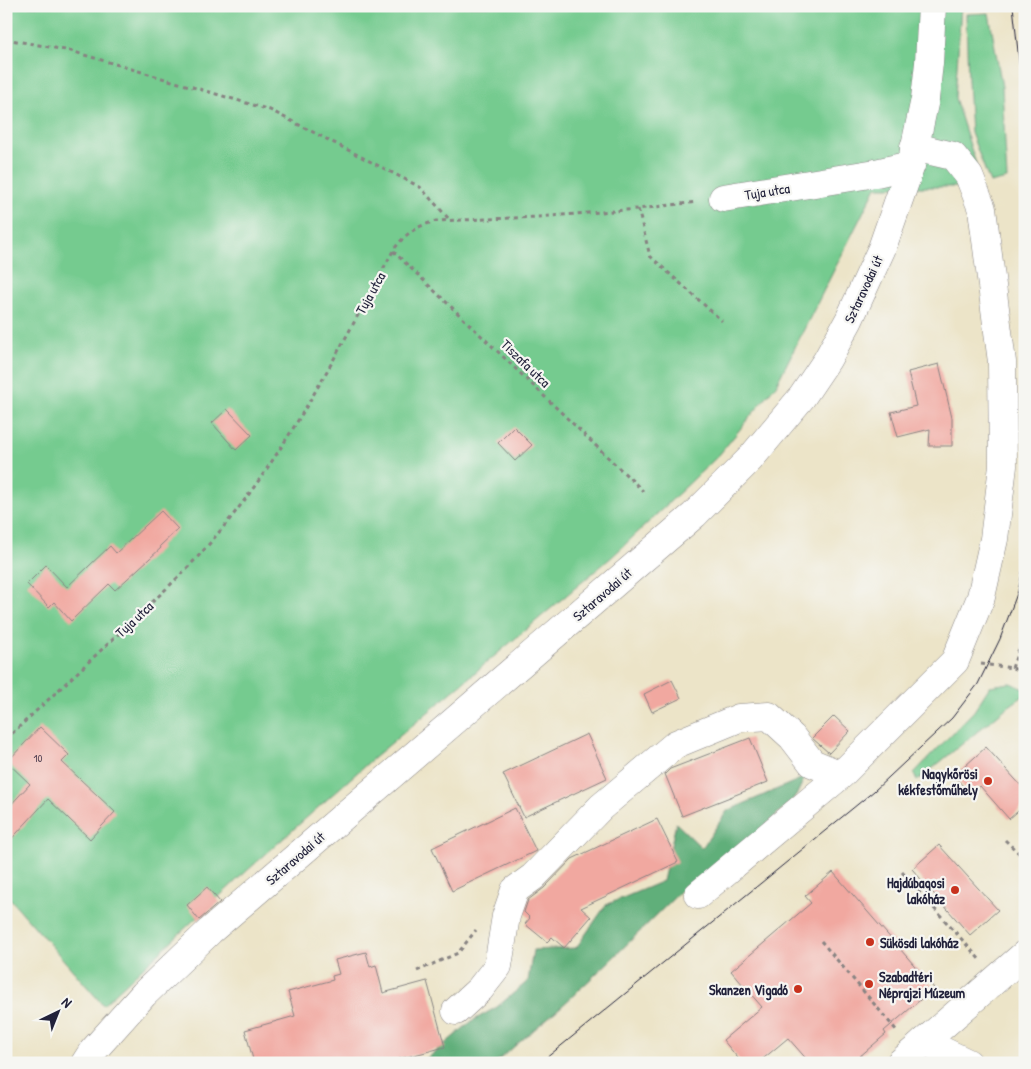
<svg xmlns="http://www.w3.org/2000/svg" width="1031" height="1069" font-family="'Patrick Hand',sans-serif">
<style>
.green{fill:#75cb8f;stroke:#4c7665}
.forest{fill:#60af7a;stroke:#41685a}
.building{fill:#f1a8a0}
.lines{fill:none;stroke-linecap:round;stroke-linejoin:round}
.minor-casing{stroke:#878382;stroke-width:29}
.path{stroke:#878382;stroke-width:3;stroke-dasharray:4 4;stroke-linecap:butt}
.minor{stroke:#fff;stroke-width:28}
.tram{stroke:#22223b;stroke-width:1}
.poi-dot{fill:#c8321e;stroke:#f6f6f2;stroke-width:2}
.labels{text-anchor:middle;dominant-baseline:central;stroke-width:4.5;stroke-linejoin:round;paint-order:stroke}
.number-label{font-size:11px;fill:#564454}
.street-label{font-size:14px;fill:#22223b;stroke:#f6f6f2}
.poi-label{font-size:14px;font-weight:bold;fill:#22223b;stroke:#f6f6f2;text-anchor:end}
</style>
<rect width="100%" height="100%" fill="#f6f6f2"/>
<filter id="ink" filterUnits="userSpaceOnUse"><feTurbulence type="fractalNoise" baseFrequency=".02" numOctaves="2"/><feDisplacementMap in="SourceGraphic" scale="10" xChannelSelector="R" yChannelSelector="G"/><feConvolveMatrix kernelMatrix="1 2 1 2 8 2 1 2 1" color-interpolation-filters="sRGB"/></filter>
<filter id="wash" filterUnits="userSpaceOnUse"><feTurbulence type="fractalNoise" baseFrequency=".0096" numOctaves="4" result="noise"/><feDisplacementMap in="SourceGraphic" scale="20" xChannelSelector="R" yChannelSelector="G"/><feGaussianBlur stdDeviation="1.12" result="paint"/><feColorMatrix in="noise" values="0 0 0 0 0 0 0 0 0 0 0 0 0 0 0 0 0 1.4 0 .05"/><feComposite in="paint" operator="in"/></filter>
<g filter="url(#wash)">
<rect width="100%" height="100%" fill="#ece4c8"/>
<g class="green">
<path d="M6,6H961L955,98L976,164L963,187H876L776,385L719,455L613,556L369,762L239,878L103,1005L6,894Z"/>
<path d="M989,13L1002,87L1007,179L990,183L971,133L968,81L966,14Z"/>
<path d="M1010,683L1025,689V695L1005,709L917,781L914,773L974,711L990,686Z"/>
</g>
<path class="forest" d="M805,777L796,796L731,859L682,890L614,957L563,1005L495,1063H422L472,1021L497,1007L528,981L533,950L576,948L606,905L663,881L676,823L702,848L727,811Z"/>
<g id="blocks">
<g class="building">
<path d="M939,364L952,418V446H929L930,429L898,437L891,412L916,406L908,372Z"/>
<path d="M227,409L252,435L236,450L212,423Z"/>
<path d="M514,427L532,445L515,461L498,443Z"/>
<path d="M161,511L178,529L160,546L161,548L115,590L109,584L71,621L54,602L49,607L27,584L46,565L67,587L110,546L116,553Z"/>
<path d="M672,680L681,698L652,712L644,694Z"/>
<path d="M834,716L850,731L829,753L812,738Z"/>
<path d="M40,727L69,755L62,762L115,812L90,839L48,799L6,845V810L30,784L7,762Z"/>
<path d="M587,734L607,778L524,817L503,774Z"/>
<path d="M750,738L768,782L682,816L665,774L670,769Z"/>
<path d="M986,747L1025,790V805L1009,819L980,786L971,795L954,776Z"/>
<path d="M515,808L536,851L452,891L432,848Z"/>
<path d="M657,819L678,862L581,908L591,917L564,948L552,937L547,942L525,924L530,918L524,912L528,900L544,888L572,859Z"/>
<path d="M939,845L998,910L970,935L912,869Z"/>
<path d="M833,872L934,988L884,1031L886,1034L852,1063H810L788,1038L758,1063H742L723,1040L762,1007L731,971L811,903L805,896Z"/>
<path d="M207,887L220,902L199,920L187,905Z"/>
<path d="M366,952L370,967L376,965L383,993L427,981L445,1047L399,1059L401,1063H254L245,1030L295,1016L288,992L333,980L332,976L339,974L335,960Z"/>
</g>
</g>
</g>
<g filter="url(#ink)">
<use href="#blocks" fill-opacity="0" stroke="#878382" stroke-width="1"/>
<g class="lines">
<g class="minor-casing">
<g id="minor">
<path d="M723,198L876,173L911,165"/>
<path d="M698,895L841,775"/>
<path d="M456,1011L480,989L498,966L506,916L515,890L533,877L601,807L676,744L739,718L769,716L792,737L812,763L841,775L955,661L981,597L994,539L1003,466L1002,362L982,209L969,176L953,156L914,147"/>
<path d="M924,1042L968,1063"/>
<path d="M85,1063L92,1052L144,994L210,931L694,515L750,459L802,397L827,360L849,320L882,248L911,165L925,99L929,63L932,6"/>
<path d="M900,1063L1025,954"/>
</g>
</g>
<g class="path">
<path d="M6,39L71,51L270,110L420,187L449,219"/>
<path d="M638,209L650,256L722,321"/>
<path d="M393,251L643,491"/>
<path d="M981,664L1012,668L1025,672"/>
<path d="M1012,668L1025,632"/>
<path d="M6,739C46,702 85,665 125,628C156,598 188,570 215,537C287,453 340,347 393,251C404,234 417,226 436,221L538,217L638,209L697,202"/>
<path d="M1005,840L1025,859"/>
<path d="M902,872L980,960"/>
<path d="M821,941L897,1031"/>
<path d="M417,971L458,953L476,930"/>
</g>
<use href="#minor" class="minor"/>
<g class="tram">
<path d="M1013,6L1025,115"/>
<path d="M540,1063L874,791L952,718L978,684L1000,639L1018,591L1025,560"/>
</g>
</g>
</g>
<g class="poi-dot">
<circle cx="988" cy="781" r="5"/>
<circle cx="955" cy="890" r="5"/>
<circle cx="870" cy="942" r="5"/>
<circle cx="869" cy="984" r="5"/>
<circle cx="798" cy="989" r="5"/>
</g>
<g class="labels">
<g class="number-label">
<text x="38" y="758">10</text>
</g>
<g class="street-label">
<text transform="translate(767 191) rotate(-9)">Tuja utca</text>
<text transform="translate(863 289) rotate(-65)">Sztaravodai út</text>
<text transform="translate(370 293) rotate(-61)">Tuja utca</text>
<text transform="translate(526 363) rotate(44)">Tiszafa utca</text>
<text transform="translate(602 594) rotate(-41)">Sztaravodai út</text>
<text transform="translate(134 619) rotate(-43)">Tuja utca</text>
<text transform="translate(295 858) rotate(-41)">Sztaravodai út</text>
</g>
<g class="poi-label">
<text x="978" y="773">Nagykőrösi<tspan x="978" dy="16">kékfestőműhely</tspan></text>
<text x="945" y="882">Hajdúbagosi<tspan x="945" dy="16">lakóház</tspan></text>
<text x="880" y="942" text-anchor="start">Sükösdi lakóház</text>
<text x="879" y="976" text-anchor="start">Szabadtéri<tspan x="879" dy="16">Néprajzi Múzeum</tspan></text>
<text x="788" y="989">Skanzen Vigadó</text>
</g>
</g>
<rect width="1031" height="1069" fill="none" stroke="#f6f6f2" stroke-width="25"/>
<g transform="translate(58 1012) rotate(43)" stroke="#f6f6f2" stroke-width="4" paint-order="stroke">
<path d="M0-4L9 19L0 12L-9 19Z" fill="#22223b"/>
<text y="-8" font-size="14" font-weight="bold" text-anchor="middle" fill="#22223b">N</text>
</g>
</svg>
